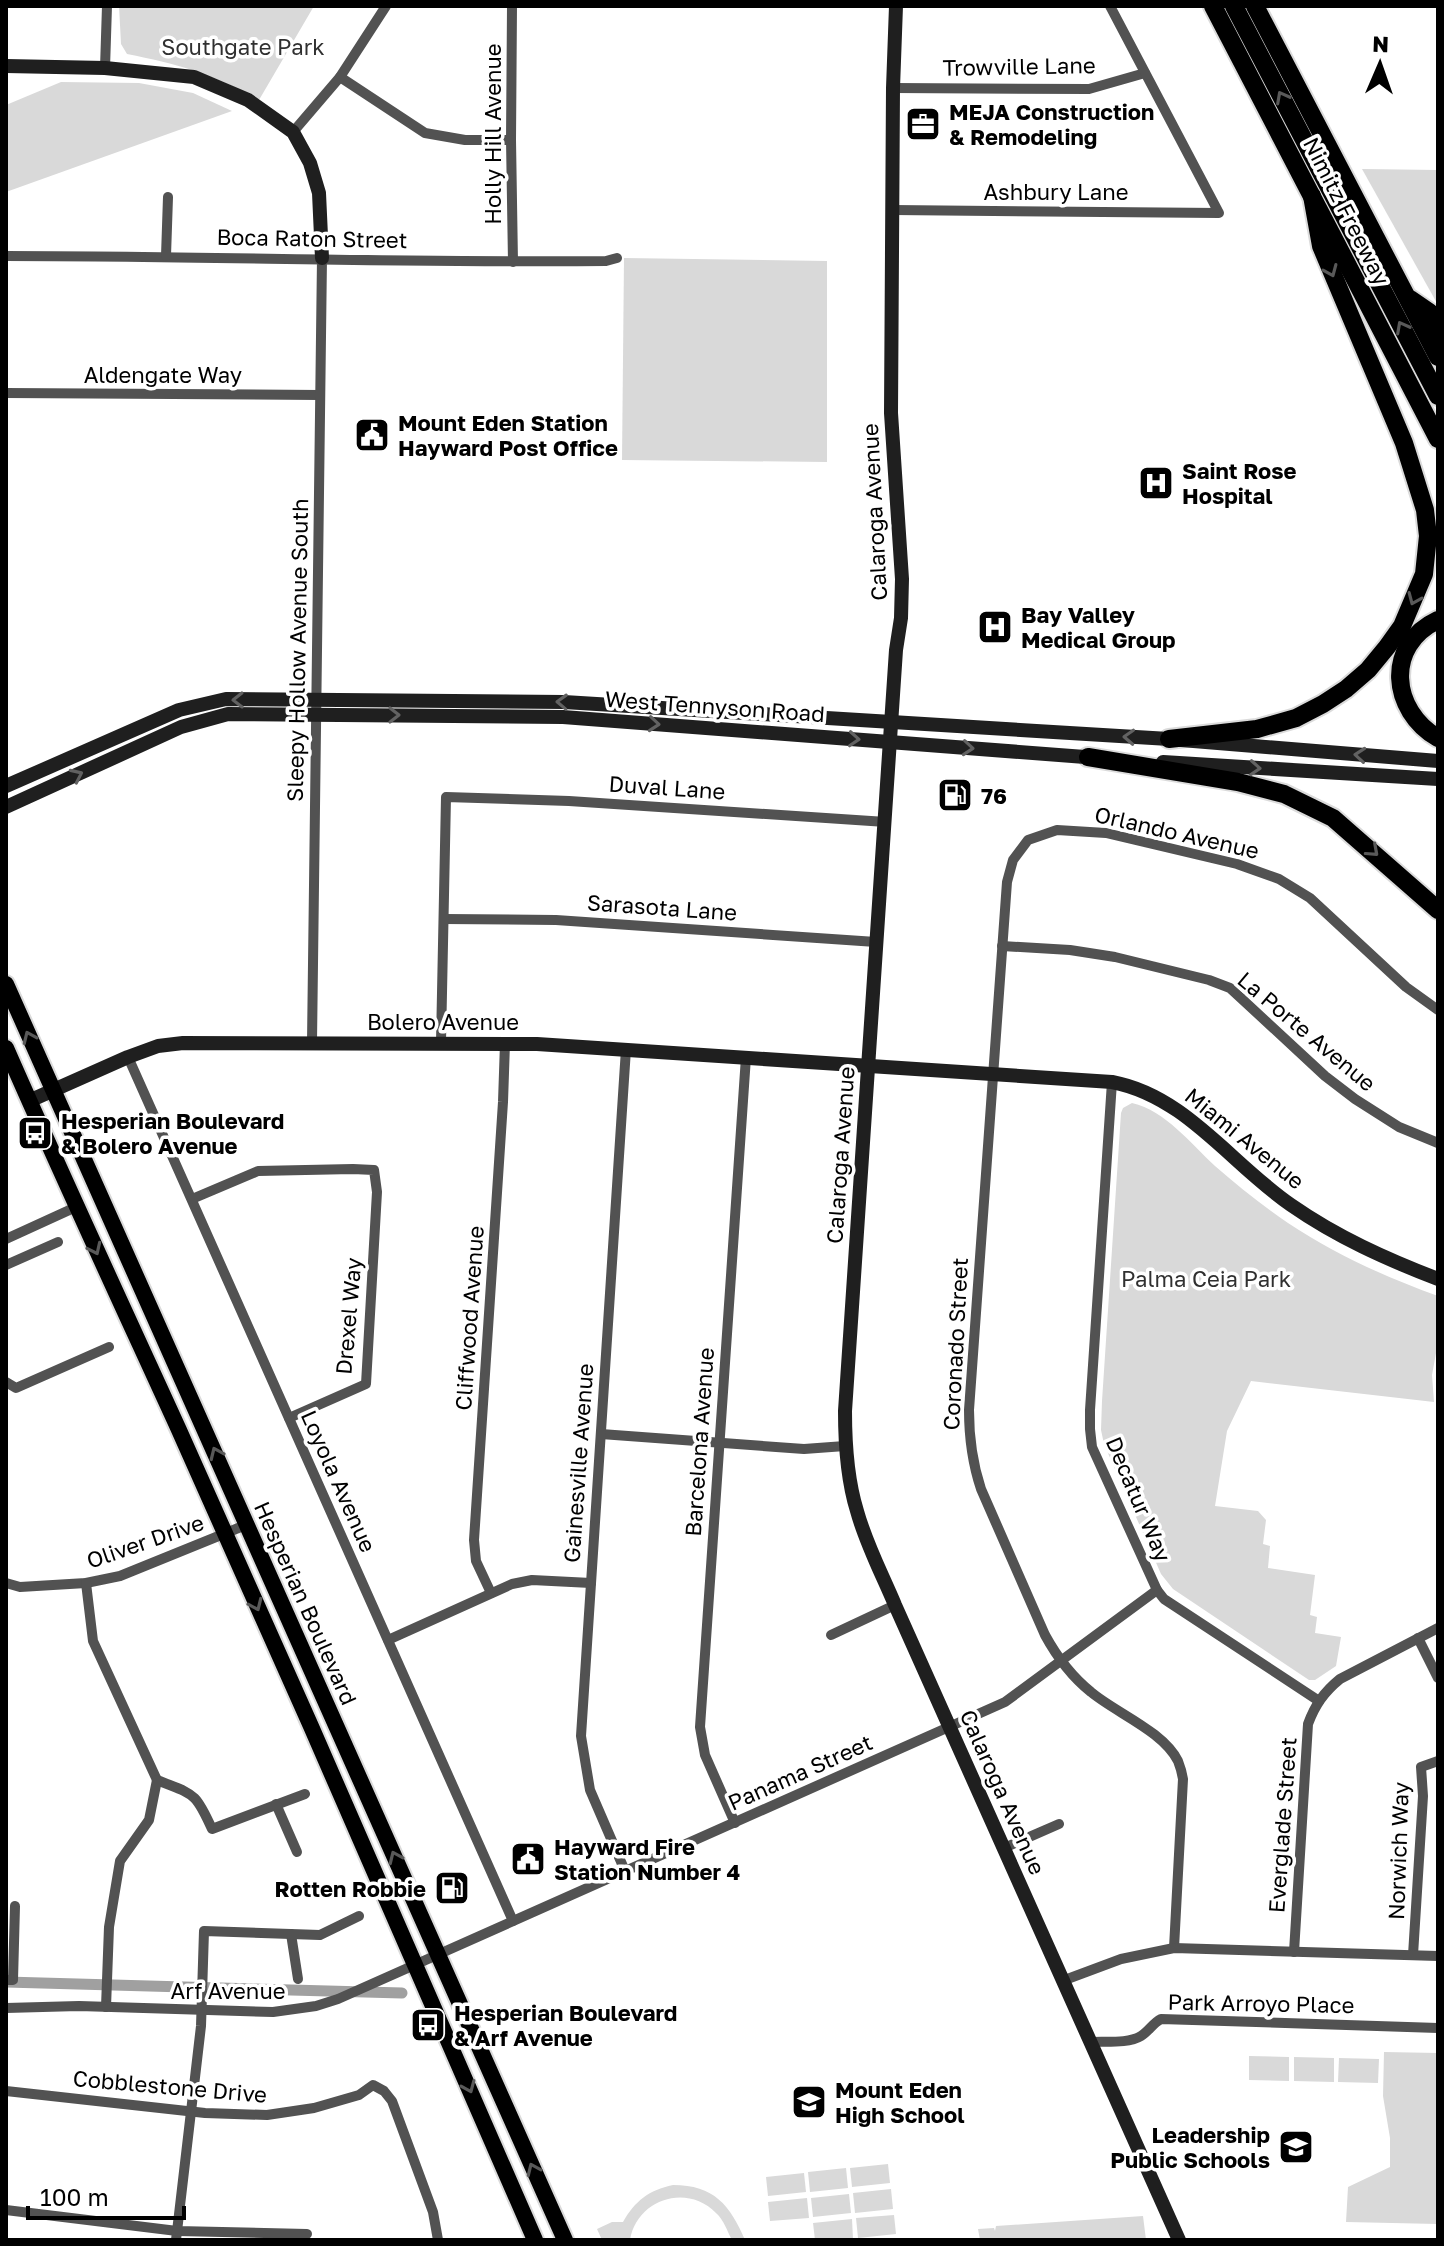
<svg xmlns="http://www.w3.org/2000/svg" width="1444" height="2246" font-family="'Golos Text',sans-serif">
<style>
.green{fill:#d9d9d9}
.lines{fill:none;stroke-linecap:round;stroke-linejoin:round}
.canal{stroke:#a0a0a0;stroke-width:11}
.primary-casing{stroke:#dbdbdb;stroke-width:20}
.highway-casing{stroke:#dbdbdb;stroke-width:22}
.street{stroke:#525252;stroke-width:10}
.secondary{stroke:#1f1f1f;stroke-width:14}
.primary{stroke:#000;stroke-width:16}
.highway{stroke:#000;stroke-width:18}
.oneway{stroke:#595959}
.oneway2{stroke:#626262}
.labels{text-anchor:middle;dominant-baseline:central;stroke-width:7;stroke-linejoin:round;paint-order:stroke}
.park-label{font-size:22px;fill:#303030;stroke:#fff}
.street-label{font-size:22px;fill:#000;stroke:#fff}
.poi-label{font-size:22px;font-weight:bold;fill:#000;stroke:#fff;text-anchor:start}
</style>
<rect width="100%" height="100%" fill="#fff"/>
<g class="green">
<path d="M119,6H314L259,100C214,74 177,64 127,54L121,44Z"/>
<path d="M61,82L139,83L193,93L232,111L6,192V105Z"/>
<path d="M1362,169L1438,170V305Z"/>
<path d="M624,258L827,261V462L622,460Z"/>
<path d="M1132,1103C1166,1111 1190,1143 1215,1166C1238,1186 1263,1206 1288,1223C1335,1254 1385,1277 1438,1296V1342L1432,1375L1434,1402L1251,1381L1227,1431L1215,1506L1258,1511L1266,1520L1263,1544L1270,1546L1268,1568L1315,1575L1310,1615L1317,1617L1315,1633L1341,1637L1336,1666L1315,1680H1309L1173,1589L1161,1574L1104,1444L1101,1430L1102,1401L1121,1113L1123,1108Z"/>
<path d="M1384,2052L1438,2053V2224L1346,2222L1348,2187L1390,2167V2138L1383,2096Z"/>
<path d="M1249,2056L1289,2057V2081L1249,2080Z"/>
<path d="M1294,2057L1334,2058V2082L1294,2081Z"/>
<path d="M1339,2058L1379,2059L1378,2083L1338,2082Z"/>
<path d="M888,2164L890,2183L852,2187L850,2168Z"/>
<path d="M846,2168L848,2188L810,2192L808,2172Z"/>
<path d="M804,2173L806,2192L768,2196L766,2177Z"/>
<path d="M673,2185C714,2185 730,2205 745,2240H732C727,2231 724,2220 716,2213C687,2183 637,2199 630,2240H602L597,2229L612,2222H623C635,2201 649,2190 673,2185Z"/>
<path d="M891,2189L893,2209L855,2213L853,2193Z"/>
<path d="M849,2194L851,2213L813,2217L811,2198Z"/>
<path d="M807,2198L809,2218L770,2221L768,2202Z"/>
<path d="M894,2215L896,2234L858,2238L856,2218Z"/>
<path d="M1143,2216L1146,2240H980L978,2229L994,2228L995,2231L996,2226Z"/>
<path d="M852,2219L853,2239L815,2240L813,2223Z"/>
</g>
<g class="lines">
<path class="canal" d="M6,1982L402,1993"/>
<g class="primary-casing">
<g id="primary">
<path d="M6,984L565,2240"/>
<path d="M6,1048C62,1176 121,1303 179,1430C300,1699 418,1969 535,2240"/>
</g>
</g>
<g class="highway-casing">
<g id="highway">
<path d="M1213,6L1438,439"/>
<path d="M1234,6L1438,396"/>
<path d="M1255,6L1438,357"/>
<path d="M1410,299L1429,312L1438,328"/>
<path d="M1438,620C1384,645 1391,711 1438,738"/>
<path d="M1169,739L1257,729L1296,718L1323,704L1346,689L1368,670L1387,647L1402,626L1424,574L1428,536L1425,510L1404,443L1321,246L1312,196"/>
<path d="M1088,757L1238,782L1284,794L1333,818L1438,910"/>
</g>
</g>
<g class="street">
<path d="M512,6L511,140L513,262"/>
<path d="M105,68L107,6"/>
<path d="M340,77L425,133L465,140H511"/>
<path d="M893,88L1089,89L1145,73"/>
<path d="M293,132L340,77L386,6"/>
<path d="M893,210L1219,213L1110,6"/>
<path d="M6,256C206,256 406,263 606,261L617,258"/>
<path d="M166,256L168,197"/>
<path d="M6,393L320,395"/>
<path d="M444,919L556,920L876,942"/>
<path d="M1002,946L1070,950L1115,957L1209,980L1230,988L1325,1076L1355,1099L1399,1127L1438,1143"/>
<path d="M312,1042L322,258"/>
<path d="M441,1042L446,797L569,801L886,822"/>
<path d="M128,1057L513,1921"/>
<path d="M1112,1082L1090,1410V1429L1092,1447L1157,1590L1164,1599L1319,1701"/>
<path d="M192,1199L258,1171L353,1169L374,1170L377,1192L366,1384L289,1418"/>
<path d="M6,1239L76,1207"/>
<path d="M6,1265L58,1242"/>
<path d="M6,1382L16,1388L109,1347"/>
<path d="M601,1434L804,1449L845,1446"/>
<path d="M6,1583L20,1587L86,1583L120,1576L248,1524"/>
<path d="M86,1583L93,1641L157,1780"/>
<path d="M491,1593L476,1561L474,1540L503,1102L505,1043"/>
<path d="M831,1635L895,1605"/>
<path d="M1418,1638L1438,1678"/>
<path d="M388,1640L512,1584L532,1580L591,1583"/>
<path d="M157,1780C194,1795 195,1791 212,1829L305,1794"/>
<path d="M276,1804L297,1852"/>
<path d="M735,1823L705,1755L700,1727L746,1057"/>
<path d="M1004,1848L1059,1824"/>
<path d="M625,1871L590,1790L581,1736L626,1049"/>
<path d="M291,1934L298,1979"/>
<path d="M1174,1948L1183,1779C1182,1773 1180,1766 1178,1761C1163,1731 1116,1713 1091,1692C1071,1676 1057,1657 1045,1635L981,1489C972,1462 969,1438 969,1410L1007,882L1013,860L1028,840L1057,830L1106,833L1237,864L1279,879L1310,898L1406,987L1438,1010"/>
<path d="M1294,1952L1308,1724C1315,1705 1324,1692 1340,1679L1438,1628"/>
<path d="M1413,1955L1423,1796L1421,1767L1438,1761"/>
<path d="M6,1980H13L15,1906"/>
<path d="M1062,1981L1121,1959L1174,1948L1438,1956"/>
<path d="M106,2007L109,1927L120,1861L149,1820L157,1780"/>
<path d="M6,2008L79,2006L273,2012L316,2006L338,1999L1005,1702L1157,1590"/>
<path d="M1090,2042C1105,2041 1128,2044 1141,2036C1149,2031 1153,2023 1161,2019L1438,2028"/>
<path d="M6,2091L205,2113L267,2115L314,2108L359,2095L373,2085L384,2091L392,2101L433,2212L438,2240"/>
<path d="M6,2210L177,2231L307,2234"/>
<path d="M176,2240L201,2026L204,1931L320,1935L359,1916"/>
</g>
<g class="secondary">
<path d="M896,6L893,88L891,413L902,579L901,618L896,650L845,1411C845,1445 847,1479 857,1511C866,1544 882,1574 895,1605L1179,2240"/>
<path d="M6,66L105,68L194,77L248,100L293,132L310,163L319,193L322,258"/>
<path d="M1163,762L1438,779"/>
<path d="M6,786L179,710L226,699L564,702L1169,739L1438,761"/>
<path d="M6,807L181,727L228,714L563,717L1098,758"/>
<path d="M29,1101L128,1057L158,1046L183,1043L537,1044L1112,1082C1186,1096 1231,1164 1291,1205C1337,1237 1386,1259 1438,1279"/>
</g>
<use href="#primary" class="primary"/>
<use href="#highway" class="highway"/>
</g>
<defs><path id="oneway-chevron" d="M-2-3.5L2.5 0L-2 3.5" fill="none" stroke-width="1.6" stroke-linecap="round" stroke-linejoin="round" transform="scale(2)"/></defs>
<g class="oneway">
<use href="#oneway-chevron" transform="translate(1282 97) rotate(-118)"/>
<use href="#oneway-chevron" transform="translate(1331 271) rotate(67)"/>
<use href="#oneway-chevron" transform="translate(1402 327) rotate(-118)"/>
<use href="#oneway-chevron" transform="translate(1414 599) rotate(113)"/>
<use href="#oneway-chevron" transform="translate(1373 851) rotate(42)"/>
<use href="#oneway-chevron" transform="translate(29 1037) rotate(-114)"/>
<use href="#oneway-chevron" transform="translate(95 1249) rotate(65)"/>
<use href="#oneway-chevron" transform="translate(216 1453) rotate(-114)"/>
<use href="#oneway-chevron" transform="translate(256 1605) rotate(66)"/>
<use href="#oneway-chevron" transform="translate(395 1857) rotate(-114)"/>
<use href="#oneway-chevron" transform="translate(469 2087) rotate(67)"/>
<use href="#oneway-chevron" transform="translate(533 2169) rotate(-114)"/>
</g>
<g class="oneway2">
<use href="#oneway-chevron" transform="translate(238 700) rotate(179)"/>
<use href="#oneway-chevron" transform="translate(562 702) rotate(-178)"/>
<use href="#oneway-chevron" transform="translate(394 715)"/>
<use href="#oneway-chevron" transform="translate(654 724) rotate(5)"/>
<use href="#oneway-chevron" transform="translate(1129 737) rotate(-177)"/>
<use href="#oneway-chevron" transform="translate(854 739) rotate(4)"/>
<use href="#oneway-chevron" transform="translate(968 748) rotate(5)"/>
<use href="#oneway-chevron" transform="translate(1360 755) rotate(-175)"/>
<use href="#oneway-chevron" transform="translate(1255 768) rotate(4)"/>
<use href="#oneway-chevron" transform="translate(77 775) rotate(-25)"/>
</g>
<defs>
<g id="office-square" transform="scale(1.8)"><rect x="-9" y="-9" width="18" height="18" rx="4" fill="#000" stroke="#fff"/><path d="M-6-3h4V-5.5h4V-3h4V5H-6ZM-1-4.5V-3h2v-1.5ZM-6 0V1H6V0Z" fill="#fff"/></g>
<g id="civic-square" transform="scale(1.8)"><rect x="-9" y="-9" width="18" height="18" rx="4" fill="#000" stroke="#fff"/><path d="M-.6-6.5H3V-4.5H.6V-3L4-1V1h2V6H-6V1h2V-1L-.6-3ZM-1.2 2.5V6h2.4V2.5Z" fill="#fff"/></g>
<g id="hospital-square" transform="scale(1.8)"><rect x="-9" y="-9" width="18" height="18" rx="4" fill="#000" stroke="#fff"/><path d="M-5-5h3v3.5h4V-5h3V5h-3V1.5h-4V5h-3Z" fill="#fff"/></g>
<g id="fuel-square" transform="scale(1.8)"><rect x="-9" y="-9" width="18" height="18" rx="4" fill="#000" stroke="#fff"/><path d="M-5.5-6h7V0h2V4h1.3V-2.5L3-4.5l.8-.8L6-3V5H2.5V1h-1V6h-7ZM-4.2-4.7v3.2H.2V-4.7Z" fill="#fff"/></g>
<g id="bus-square" transform="scale(1.8)"><rect x="-9" y="-9" width="18" height="18" rx="4" fill="#000" stroke="#fff"/><path d="M-5-6H5V4H4V6H2V4H-2V6H-4V4H-5ZM-3.5-4V0h7V-4ZM-3.5 1.2v1.5H-2V1.2ZM2 1.2v1.5H3.5V1.2Z" fill="#fff"/></g>
<g id="school-square" transform="scale(1.8)"><rect x="-9" y="-9" width="18" height="18" rx="4" fill="#000" stroke="#fff"/><path d="M0-5L7-2L0 1L-7-2ZM-4 1L0 2.5L4 1V4Q0 6-4 4Z" fill="#fff"/></g>
</defs>
<g fill-rule="evenodd">
<use href="#office-square" x="923" y="124"/>
<use href="#civic-square" x="372" y="435"/>
<use href="#hospital-square" x="1156" y="483"/>
<use href="#hospital-square" x="995" y="627"/>
<use href="#fuel-square" x="955" y="795"/>
<use href="#bus-square" x="35" y="1133"/>
<use href="#civic-square" x="528" y="1859"/>
<use href="#fuel-square" x="452" y="1888"/>
<use href="#bus-square" x="428" y="2025"/>
<use href="#school-square" x="809" y="2102"/>
<use href="#school-square" x="1296" y="2147"/>
</g>
<g class="labels">
<g class="park-label">
<text x="243" y="46">Southgate Park</text>
<text x="1206" y="1278">Palma Ceia Park</text>
</g>
<g class="street-label">
<text transform="translate(1019 66) rotate(-1)">Trowville Lane</text>
<text transform="translate(492 134) rotate(-90)">Holly Hill Avenue</text>
<text x="1056" y="191">Ashbury Lane</text>
<text transform="translate(1347 211) rotate(63)">Nimitz Freeway</text>
<text transform="translate(312 238) rotate(1)">Boca Raton Street</text>
<text x="163" y="374">Aldengate Way</text>
<text transform="translate(874 512) rotate(-93)">Calaroga Avenue</text>
<text transform="translate(297 650) rotate(-89)">Sleepy Hollow Avenue South</text>
<text transform="translate(715 706) rotate(4)">West Tennyson Road</text>
<text transform="translate(667 787) rotate(4)">Duval Lane</text>
<text transform="translate(1177 832) rotate(13)">Orlando Avenue</text>
<text transform="translate(662 907) rotate(4)">Sarasota Lane</text>
<text x="443" y="1021">Bolero Avenue</text>
<text transform="translate(1307 1031) rotate(40)">La Porte Avenue</text>
<text transform="translate(1245 1138) rotate(39)">Miami Avenue</text>
<text transform="translate(840 1155) rotate(-86)">Calaroga Avenue</text>
<text transform="translate(348 1316) rotate(-85)">Drexel Way</text>
<text transform="translate(469 1318) rotate(-86)">Cliffwood Avenue</text>
<text transform="translate(955 1344) rotate(-87)">Coronado Street</text>
<text transform="translate(699 1442) rotate(-86)">Barcelona Avenue</text>
<text transform="translate(578 1463) rotate(-86)">Gainesville Avenue</text>
<text transform="translate(339 1481) rotate(66)">Loyola Avenue</text>
<text transform="translate(1139 1499) rotate(67)">Decatur Way</text>
<text transform="translate(145 1541) rotate(-19)">Oliver Drive</text>
<text transform="translate(306 1603) rotate(66)">Hesperian Boulevard</text>
<text transform="translate(800 1772) rotate(-24)">Panama Street</text>
<text transform="translate(1003 1792) rotate(66)">Calaroga Avenue</text>
<text transform="translate(1282 1825) rotate(-86)">Everglade Street</text>
<text transform="translate(1398 1851) rotate(-88)">Norwich Way</text>
<text x="228" y="1990">Arf Avenue</text>
<text transform="translate(1261 2003) rotate(1)">Park Arroyo Place</text>
<text transform="translate(170 2086) rotate(5)">Cobblestone Drive</text>
</g>
<g class="poi-label">
<text x="949" y="111">MEJA Construction<tspan x="949" dy="25">&amp; Remodeling</tspan></text>
<text x="398" y="422">Mount Eden Station<tspan x="398" dy="25">Hayward Post Office</tspan></text>
<text x="1182" y="470">Saint Rose<tspan x="1182" dy="25">Hospital</tspan></text>
<text x="1021" y="614">Bay Valley<tspan x="1021" dy="25">Medical Group</tspan></text>
<text x="981" y="795">76</text>
<text x="61" y="1120">Hesperian Boulevard<tspan x="61" dy="25">&amp; Bolero Avenue</tspan></text>
<text x="554" y="1846">Hayward Fire<tspan x="554" dy="25">Station Number 4</tspan></text>
<text x="426" y="1888" text-anchor="end">Rotten Robbie</text>
<text x="454" y="2012">Hesperian Boulevard<tspan x="454" dy="25">&amp; Arf Avenue</tspan></text>
<text x="835" y="2089">Mount Eden<tspan x="835" dy="25">High School</tspan></text>
<text x="1270" y="2134" text-anchor="end">Leadership<tspan x="1270" dy="25">Public Schools</tspan></text>
</g>
</g>
<rect width="1444" height="2246" fill="none" stroke="#000000" stroke-width="16"/>
<g transform="translate(1380 64) rotate(2)" stroke="#ffffff" stroke-width="6" paint-order="stroke">
<path d="M0-6L14 30L0 20L-14 30Z" fill="#000000"/>
<text y="-12" font-size="22" font-weight="bold" text-anchor="middle" fill="#000000">N</text>
</g>
<path d="M28 2206v12h156v-12" fill="none" stroke="#000000" stroke-width="4"/>
<text x="40" y="2206" font-size="24" fill="#000000" stroke="#ffffff" stroke-width="6" paint-order="stroke">100 m</text>
</svg>
